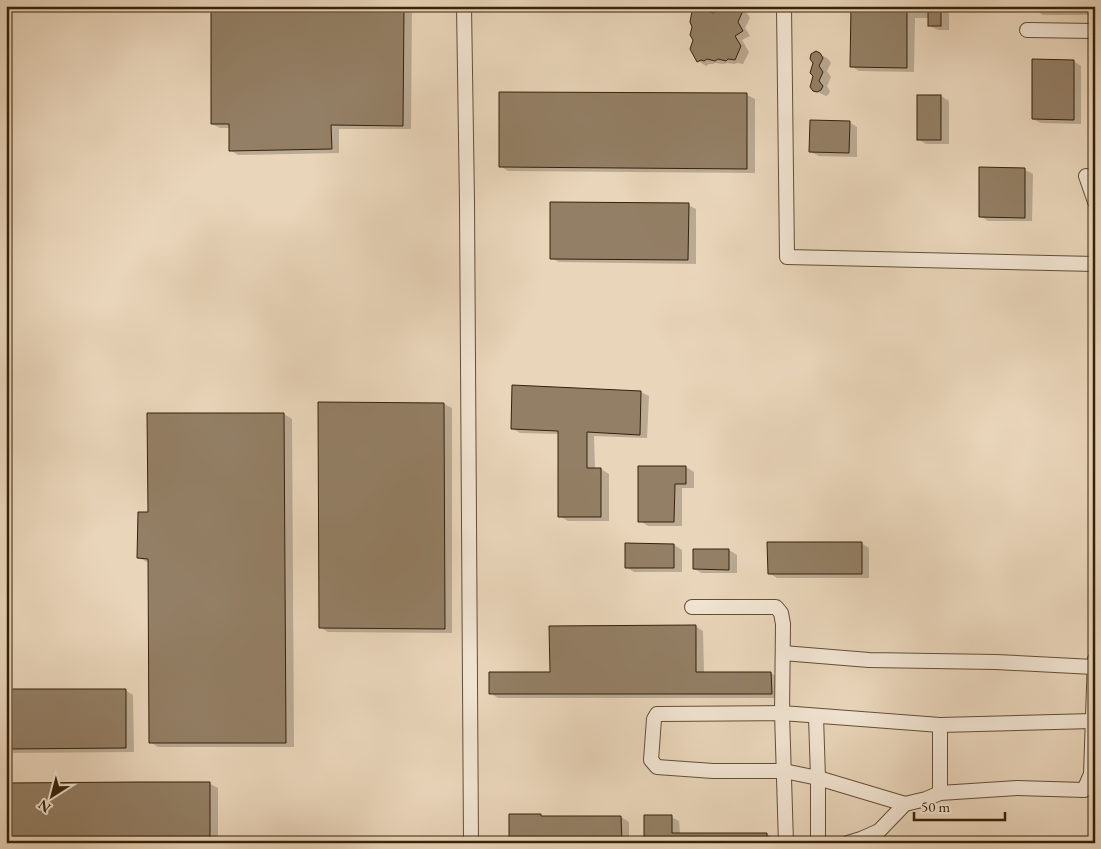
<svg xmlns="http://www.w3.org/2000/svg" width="1101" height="849" font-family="'EB Garamond',serif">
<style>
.shadow{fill:#0003}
.building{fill:#937f65;stroke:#362209}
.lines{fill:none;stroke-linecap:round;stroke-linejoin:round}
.minor-casing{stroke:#634f35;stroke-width:16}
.minor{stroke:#f1e4d2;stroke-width:14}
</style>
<rect width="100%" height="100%" fill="#e9d5ba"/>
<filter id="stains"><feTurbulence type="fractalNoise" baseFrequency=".004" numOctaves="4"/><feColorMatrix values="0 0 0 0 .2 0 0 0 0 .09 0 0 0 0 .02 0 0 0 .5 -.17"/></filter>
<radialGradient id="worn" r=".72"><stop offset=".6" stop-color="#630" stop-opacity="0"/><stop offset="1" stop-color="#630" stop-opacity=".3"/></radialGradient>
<g class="shadow">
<path d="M212,6H412L411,129H339V153L238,155L230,150V128H220L212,124Z"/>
<path d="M648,6H745L744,8L750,18L745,28L750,36L742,40L749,52L743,64L737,63L734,64L727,63L724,64L715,63L713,64H709L706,66L698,61L694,40L693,12H656L648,7Z"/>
<path d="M852,6H949V30H938L930,26V18H915L914,72L859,71L851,66Z"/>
<path d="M1035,6H1095V15H1043L1035,10Z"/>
<path d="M820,54L828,59L831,63L827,71L831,77L827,86L830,91L829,94L826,96L813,90Z"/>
<path d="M1073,61L1081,66V124L1041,123L1033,119Z"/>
<path d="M747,95L755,99V173L508,171L500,166Z"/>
<path d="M918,96H941L949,101V144H926L918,139Z"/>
<path d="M849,122L857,127V157L819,156L811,152Z"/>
<path d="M1025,170L1033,174L1032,221H988L980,216Z"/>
<path d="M688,205L696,209V264L559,262L551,258Z"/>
<path d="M641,392L649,396L647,438L594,436L595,469H601L609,474V521H568L559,516V434L520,433L512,428Z"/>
<path d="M444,404L452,408V633L328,632L320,627Z"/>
<path d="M284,414L292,419L294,747H158L150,742L149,562H147L139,558Z"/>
<path d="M686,467L694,472V488H682V526H648L640,521Z"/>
<path d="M861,543L869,548V578H777L769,573Z"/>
<path d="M626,544L674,545L682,550V572H634L626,567Z"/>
<path d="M729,550L737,555V573H702L694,569Z"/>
<path d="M695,626L703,631L704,673H771L779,678V698H498L490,693Z"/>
<path d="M6,690H125L133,695L134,752L6,753Z"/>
<path d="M210,784L218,788V843H6Z"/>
<path d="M543,817H621L629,822V843H510Z"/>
<path d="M671,817L679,821L680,834H767L775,839V843H646Z"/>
</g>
<g class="building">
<path d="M211,6H404L403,126L331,125L332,149L229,151V124H211Z"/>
<path d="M693,6H697L700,12L706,11L714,13L721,8L733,11L739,6H745L738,22L743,31L735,36L741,46L735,60L728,59L726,61L718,59L715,61L707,59L704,61L701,60L697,62L690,49L693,40L690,35L692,27L690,22Z"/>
<path d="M851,6H907V68L850,67Z"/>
<rect x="928" y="6" width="13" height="20"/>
<path d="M816,51L820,53L823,58L819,66L823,72L819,81L823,86L821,90L817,92L813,91L810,87L813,76L810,73L813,63L810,59L811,54Z"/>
<path d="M1032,59L1074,60V120L1032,119Z"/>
<path d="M499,92L747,93V169L499,167Z"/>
<rect x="917" y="95" width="24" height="45"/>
<path d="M810,120L850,121L849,153L809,152Z"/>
<path d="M979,167L1025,168V218L979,217Z"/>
<path d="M550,202L689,203L688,260L550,259Z"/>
<path d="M512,385L641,391L640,435L587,432V468H601V517H558V431L511,429Z"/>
<path d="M318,402L444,403L445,629L319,628Z"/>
<path d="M147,413H284L286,743H149L148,559L137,558L138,512H148Z"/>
<path d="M638,466H686V484H675L674,522H638Z"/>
<path d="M767,542H862V574H768Z"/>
<path d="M625,543L674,544V568H625Z"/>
<path d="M693,549H729V570L693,569Z"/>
<path d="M696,625V672H771L772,694H489V672H550L549,626Z"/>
<path d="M6,689H126V748L6,749Z"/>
<path d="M139,782H210V843H6V783Z"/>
<path d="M509,814H541V816H621L622,843H509Z"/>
<path d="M644,815H672V833H767V843H644Z"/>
</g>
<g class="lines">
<g class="minor-casing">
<g id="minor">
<path d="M464,6L467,202L471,843"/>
<path d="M784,6L787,257L1095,264"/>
<path d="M1027,30L1095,31"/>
<path d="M1086,176L1095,202"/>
<path d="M692,607H776L781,613L783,624L782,713L786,843"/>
<path d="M783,653L869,660L996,662L1094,667"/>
<path d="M816,716L818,778V843"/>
<path d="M940,793V725"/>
<path d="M905,804L818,778L784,771H713L657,767L651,760L654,719L657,714L782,713L940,725L1093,721"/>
<path d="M848,843L861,839L879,831L905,804L926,799L940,793L1017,788L1084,790L1091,774L1095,659"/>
</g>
</g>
<use href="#minor" class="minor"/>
</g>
<rect width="1101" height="849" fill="none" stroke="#e9d5ba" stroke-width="25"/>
<rect x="8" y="8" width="1086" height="834" fill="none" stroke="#362209" stroke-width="2.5"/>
<rect x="12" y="12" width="1076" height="824" fill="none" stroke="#362209"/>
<g transform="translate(52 796) rotate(216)" stroke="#f1e4d2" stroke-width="4" paint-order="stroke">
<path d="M0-4L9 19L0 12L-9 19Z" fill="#362209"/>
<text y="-8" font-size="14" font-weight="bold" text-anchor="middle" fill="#362209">N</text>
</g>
<path d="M914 812v8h91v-8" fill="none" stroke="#362209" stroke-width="2.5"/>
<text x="921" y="812" font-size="15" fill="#362209" stroke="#f1e4d2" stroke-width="4" paint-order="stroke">50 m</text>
<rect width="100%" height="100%" filter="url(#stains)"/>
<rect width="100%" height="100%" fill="url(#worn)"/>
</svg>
